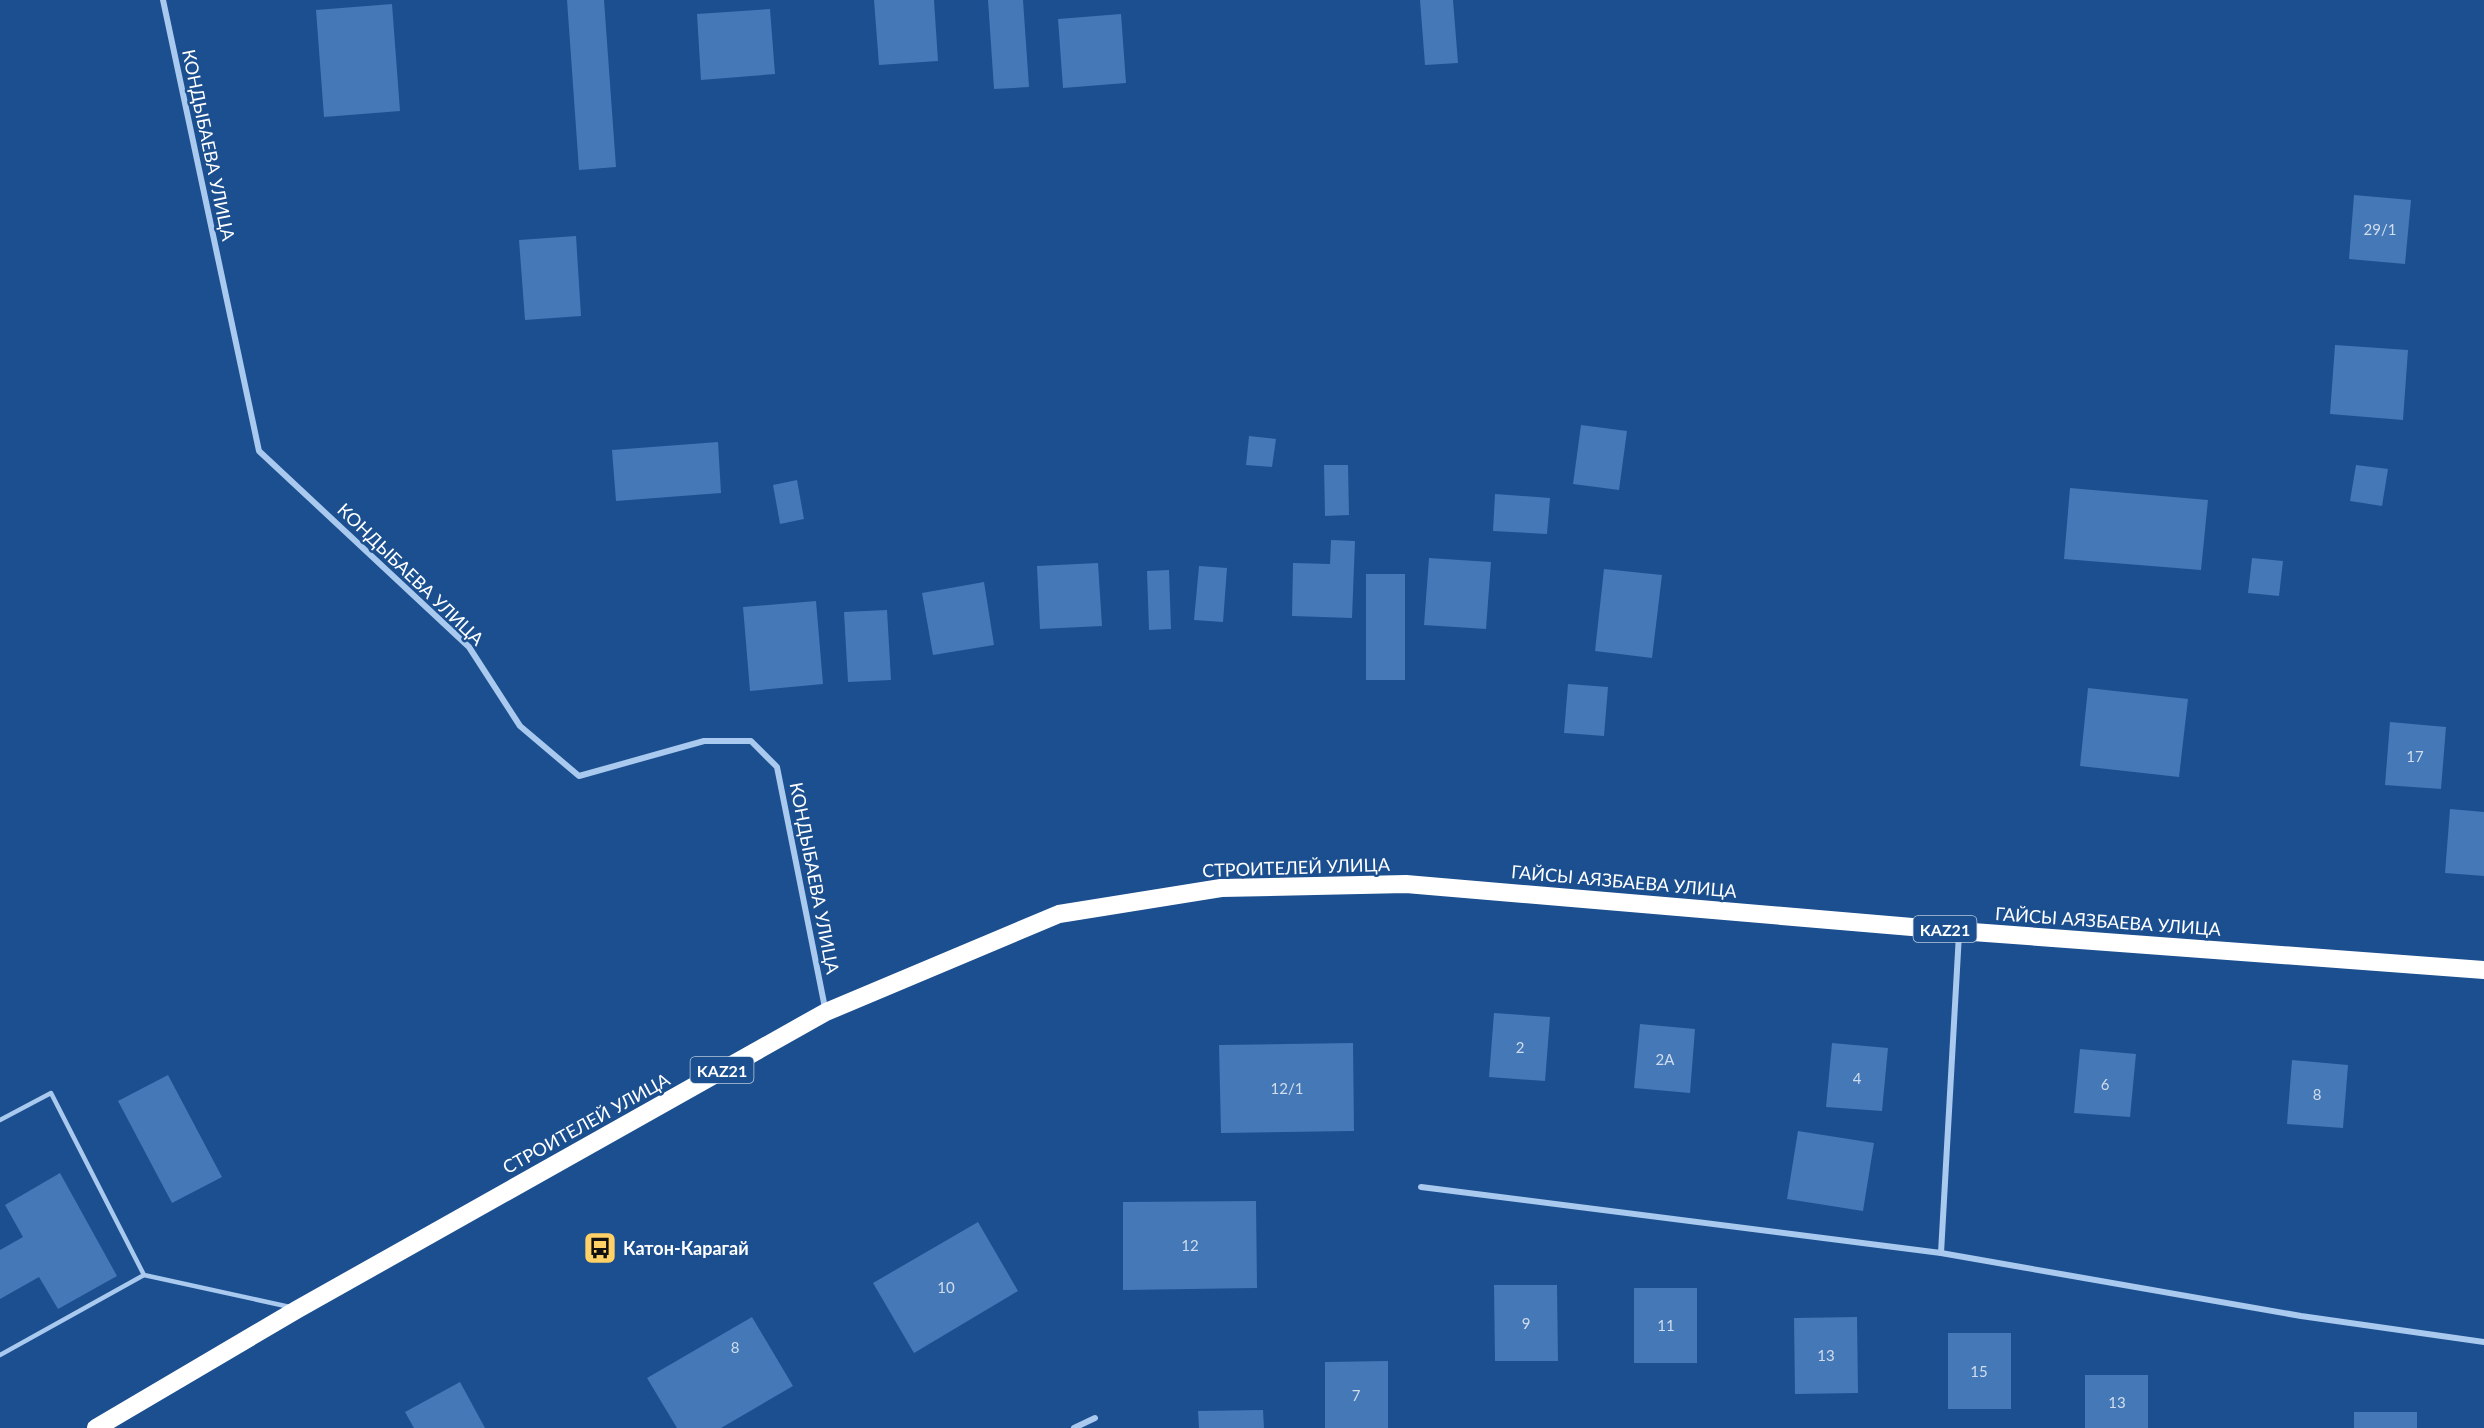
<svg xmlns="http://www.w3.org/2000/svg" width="2484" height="1428" font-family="Lato,sans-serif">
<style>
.building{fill:#4478b7}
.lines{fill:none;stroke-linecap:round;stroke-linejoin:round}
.lane{stroke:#a9c9ee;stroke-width:4.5}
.street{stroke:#a9c9ee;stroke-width:6}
.highway{stroke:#fff;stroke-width:18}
.labels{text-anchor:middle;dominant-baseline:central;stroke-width:5;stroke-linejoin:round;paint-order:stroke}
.number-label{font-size:15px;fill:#d0dded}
.shield{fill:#1b4f8f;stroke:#bbcadd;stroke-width:1.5}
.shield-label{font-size:16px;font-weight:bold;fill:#fff}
.street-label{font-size:18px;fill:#fff;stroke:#1b4f8f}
.poi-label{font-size:18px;font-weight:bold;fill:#fff;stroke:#1b4f8f;text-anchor:start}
</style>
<rect width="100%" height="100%" fill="#1b4f8f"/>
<g class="building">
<path d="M567,0H604L616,167L579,170Z"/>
<path d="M874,0H934L938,61L879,65Z"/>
<path d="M988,0H1023L1029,87L994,89Z"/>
<path d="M1420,0H1453L1458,63L1425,65Z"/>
<path d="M392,4L400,111L324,117L316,10Z"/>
<path d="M770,9L775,74L701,80L697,14Z"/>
<path d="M1121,14L1126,83L1063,88L1058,19Z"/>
<path d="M2354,195L2411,200L2405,264L2349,259Z"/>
<path d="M576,236L581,316L525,320L519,240Z"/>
<path d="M2335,345L2408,350L2403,420L2330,414Z"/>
<path d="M1581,425L1627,431L1619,490L1573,484Z"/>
<path d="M1249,436L1276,439L1272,467L1246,465Z"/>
<path d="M718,442L721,493L616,501L612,450Z"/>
<path d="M1324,465H1348L1349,515L1325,516Z"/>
<path d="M2356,465L2388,469L2382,506L2350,501Z"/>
<path d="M797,480L804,519L780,524L773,485Z"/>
<path d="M2070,488L2208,500L2201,570L2064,559Z"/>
<path d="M1495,494L1550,498L1547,534L1493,531Z"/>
<path d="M1331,540L1355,541L1352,618L1292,616L1293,563L1330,564Z"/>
<path d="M1429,558L1491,562L1486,629L1424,625Z"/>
<path d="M2252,558L2283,561L2279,596L2248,593Z"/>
<path d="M1098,563L1102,626L1040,629L1037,566Z"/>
<path d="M1199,566L1227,568L1223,622L1194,620Z"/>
<path d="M1604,569L1662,575L1652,658L1595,651Z"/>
<path d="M1169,570L1171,629L1149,630L1147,571Z"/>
<rect x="1366" y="574" width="39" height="106"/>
<path d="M984,582L994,645L933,655L922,593Z"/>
<path d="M816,601L823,684L750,691L743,607Z"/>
<path d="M887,610L891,680L848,682L844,612Z"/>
<path d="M1568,684L1608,687L1604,736L1564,733Z"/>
<path d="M2088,688L2188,699L2179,777L2080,766Z"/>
<path d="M2390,722L2446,727L2441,789L2385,785Z"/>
<path d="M2450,809L2484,812V876L2445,873Z"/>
<path d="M1494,1013L1550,1017L1545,1081L1489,1077Z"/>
<path d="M1640,1024L1695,1029L1690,1093L1634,1088Z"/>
<path d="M1353,1043L1354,1131L1221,1133L1219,1045Z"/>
<path d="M1832,1043L1888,1048L1882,1111L1826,1107Z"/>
<path d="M2080,1049L2136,1054L2130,1117L2074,1113Z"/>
<path d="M2292,1060L2348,1065L2343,1128L2287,1124Z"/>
<path d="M168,1075L222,1177L172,1203L118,1101Z"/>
<path d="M1798,1131L1874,1143L1863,1211L1787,1199Z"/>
<path d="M60,1173L117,1276L58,1309L39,1277L0,1299V1250L23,1237L5,1205Z"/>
<path d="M1256,1201L1257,1288L1123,1290V1202Z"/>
<path d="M978,1222L1018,1291L914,1353L873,1283Z"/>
<path d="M1494,1285H1557L1558,1361H1495Z"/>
<rect x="1634" y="1288" width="63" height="75"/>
<path d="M752,1317L793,1386L721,1428H677L647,1378Z"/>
<path d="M1857,1317L1858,1393L1795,1394L1794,1318Z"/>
<rect x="1948" y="1333" width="63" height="76"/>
<path d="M1388,1361V1428H1325V1362Z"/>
<rect x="2085" y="1375" width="63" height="53"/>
<path d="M460,1382L485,1428H414L405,1412Z"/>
<path d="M1263,1410L1264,1428H1199L1198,1411Z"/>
<rect x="2354" y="1412" width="63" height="16"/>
</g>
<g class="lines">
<g class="lane">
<path d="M0,1120L51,1093L144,1275"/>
<path d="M0,1355L144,1275L290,1307"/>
</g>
<g class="street">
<path d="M163,0L259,451L469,647L520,726L579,776L704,741H751L777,767L825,1008"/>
<path d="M1421,1187L1941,1253L2301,1316L2484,1342"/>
<path d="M1941,1253L1959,934"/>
<path d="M1074,1428L1095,1418"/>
</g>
<path class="highway" d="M96,1428L298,1309L826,1012L1059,914L1221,888L1406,884L1959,931L2484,970"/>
</g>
<defs>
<g id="bus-square" transform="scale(1.725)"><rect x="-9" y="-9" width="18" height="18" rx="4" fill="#ffd166" stroke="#1b4f8f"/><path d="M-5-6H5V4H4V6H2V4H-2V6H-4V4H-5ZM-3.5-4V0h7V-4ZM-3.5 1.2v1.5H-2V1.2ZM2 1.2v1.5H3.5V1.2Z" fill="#111"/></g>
</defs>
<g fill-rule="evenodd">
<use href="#bus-square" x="600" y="1248"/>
</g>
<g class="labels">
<g class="number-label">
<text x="2380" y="229">29/1</text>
<text x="2415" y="756">17</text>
<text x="1520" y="1047">2</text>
<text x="1665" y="1059">2А</text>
<text x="1857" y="1078">4</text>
<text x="2105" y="1084">6</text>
<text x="1287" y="1088">12/1</text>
<text x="2317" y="1094">8</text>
<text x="1190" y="1245">12</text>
<text x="946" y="1287">10</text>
<text x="1526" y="1323">9</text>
<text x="1666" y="1325">11</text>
<text x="735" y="1347">8</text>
<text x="1826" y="1355">13</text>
<text x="1979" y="1371">15</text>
<text x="1356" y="1395">7</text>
<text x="2117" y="1402">13</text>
</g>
<g class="shield">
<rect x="1913.5" y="916" width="63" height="26" rx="4.5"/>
<rect x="690.5" y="1057" width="63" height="26" rx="4.5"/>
</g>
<g class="shield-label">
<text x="1945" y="929">KAZ21</text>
<text x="722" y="1070">KAZ21</text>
</g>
<g class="street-label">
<text transform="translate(209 145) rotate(78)">КОНДЫБАЕВА УЛИЦА</text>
<text transform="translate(411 574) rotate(44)">КОНДЫБАЕВА УЛИЦА</text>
<text transform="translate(1296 867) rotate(-2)">СТРОИТЕЛЕЙ УЛИЦА</text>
<text transform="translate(815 878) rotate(79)">КОНДЫБАЕВА УЛИЦА</text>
<text transform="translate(1624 881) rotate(5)">ГАЙСЫ АЯЗБАЕВА УЛИЦА</text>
<text transform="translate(2108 921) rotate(4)">ГАЙСЫ АЯЗБАЕВА УЛИЦА</text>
<text transform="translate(586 1123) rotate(-29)">СТРОИТЕЛЕЙ УЛИЦА</text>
</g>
<g class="poi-label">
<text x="623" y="1248">Катон-Карагай</text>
</g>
</g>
</svg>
